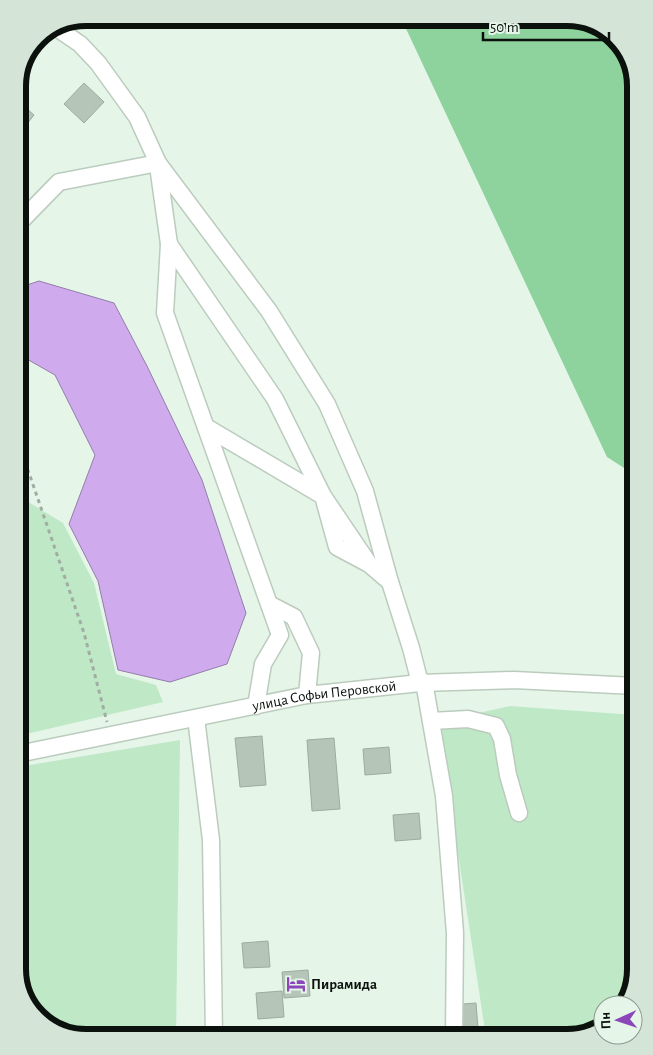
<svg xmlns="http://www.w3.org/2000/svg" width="653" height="1055" font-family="'Alegreya Sans',sans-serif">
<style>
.green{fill:#bfe8c7}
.forest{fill:#8ed29e}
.water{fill:#cfabee;stroke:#947daa}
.building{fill:#b5c6b9;stroke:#9cad9f}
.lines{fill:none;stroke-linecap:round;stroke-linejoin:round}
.minor-casing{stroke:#bbccbe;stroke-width:19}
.path{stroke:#a0ada2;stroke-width:3;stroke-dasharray:4 4;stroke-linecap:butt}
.minor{stroke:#fff;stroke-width:16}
.labels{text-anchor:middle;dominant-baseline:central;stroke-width:4;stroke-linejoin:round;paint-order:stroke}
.street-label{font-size:15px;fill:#0b110c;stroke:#e5f6e8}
.poi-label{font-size:15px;font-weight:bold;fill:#0b110c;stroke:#e5f6e8;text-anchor:start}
.rim{fill:none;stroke:#0b110c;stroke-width:6}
</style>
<rect width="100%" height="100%" fill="#e5f6e8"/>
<g class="green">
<path d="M18,487L20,497L63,523L94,583L116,674L156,685L163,702L18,736Z"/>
<path d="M510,706L635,715V969L626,1003L624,1005H603V1025C583,1044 514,1037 486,1037L438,722Z"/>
<path d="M180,740L176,1037H82L48,1026L25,999L18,969V767Z"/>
</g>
<path class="forest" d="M401,18H571L605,29L628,56L635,86V475L607,457Z"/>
<path class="water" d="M39,281L114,303L147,366L202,480L246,613L227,664L170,682L118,670L98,581L69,524L95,455L55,375L18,354V288Z"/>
<g class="building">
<path d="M84,83L104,102L84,123L64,104Z"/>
<path d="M18,101L34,115L23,129L18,125Z"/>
<path d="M262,736L266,785L240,787L235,738Z"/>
<path d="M334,738L340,809L312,811L307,740Z"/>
<path d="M389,747L391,773L365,775L363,749Z"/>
<path d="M419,813L421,839L395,841L393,815Z"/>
<path d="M268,941L270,967L244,968L242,943Z"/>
<path d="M308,970L310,996L284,998L282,972Z"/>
<path d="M282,991L284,1017L258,1019L256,993Z"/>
<path d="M476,1003L478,1028L452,1030L450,1005Z"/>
</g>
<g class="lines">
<g class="minor-casing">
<g id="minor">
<path d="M58,29L80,44L98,63L137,117L158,163L269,311L327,404L365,491L390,582L411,648L420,683"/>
<path d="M158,166L169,244L165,313L280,635L263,664L256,706"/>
<path d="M18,224L59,182L158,163"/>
<path d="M169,244L275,399L323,496L369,564L390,582"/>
<path d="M206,427L323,496L337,547L367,563"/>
<path d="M269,604L294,617L311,653L307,695"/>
<path d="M424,682L444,796L455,933L454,1037"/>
<path d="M196,718L211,840L214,1037"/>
<path d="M431,721L468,719L496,726L502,739L508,775L519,813"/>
<path id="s1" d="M18,754L307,695L420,683L514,680L635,686"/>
</g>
</g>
<path class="path" d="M18,447L29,473L84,633L107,722"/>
<use href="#minor" class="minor"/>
</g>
<defs>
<g id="hotel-bare" transform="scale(1.5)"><path d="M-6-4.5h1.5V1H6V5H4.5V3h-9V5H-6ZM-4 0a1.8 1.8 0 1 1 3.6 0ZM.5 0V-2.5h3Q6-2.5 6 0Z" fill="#8b46ba" stroke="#e5f6e8" stroke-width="2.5" paint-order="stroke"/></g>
</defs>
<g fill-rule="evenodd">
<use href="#hotel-bare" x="296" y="984"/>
</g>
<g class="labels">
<g class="street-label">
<text stroke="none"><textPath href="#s1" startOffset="312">улица Софьи Перовской</textPath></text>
</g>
<g class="poi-label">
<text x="311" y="984">Пирамида</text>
</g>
</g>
<path d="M0 0H653V1055H0ZM86 26H567A60 60 0 0 1 627 86V969A60 60 0 0 1 567 1029H86A60 60 0 0 1 26 969V86A60 60 0 0 1 86 26Z" fill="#d4e4d6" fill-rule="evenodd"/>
<path class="rim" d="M86 26H567A60 60 0 0 1 627 86V969A60 60 0 0 1 567 1029H86A60 60 0 0 1 26 969V86A60 60 0 0 1 86 26Z"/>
<g transform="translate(618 1020) rotate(267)"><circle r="24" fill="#e5f6e8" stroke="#8e9a90"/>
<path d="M0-4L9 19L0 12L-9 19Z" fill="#8b46ba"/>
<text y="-8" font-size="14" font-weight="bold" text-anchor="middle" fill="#0b110c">Пн</text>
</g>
<path d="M483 32v8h126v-8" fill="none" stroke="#0b110c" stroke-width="2.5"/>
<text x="490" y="32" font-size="15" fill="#0b110c" stroke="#e5f6e8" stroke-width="4" paint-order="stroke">50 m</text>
</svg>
